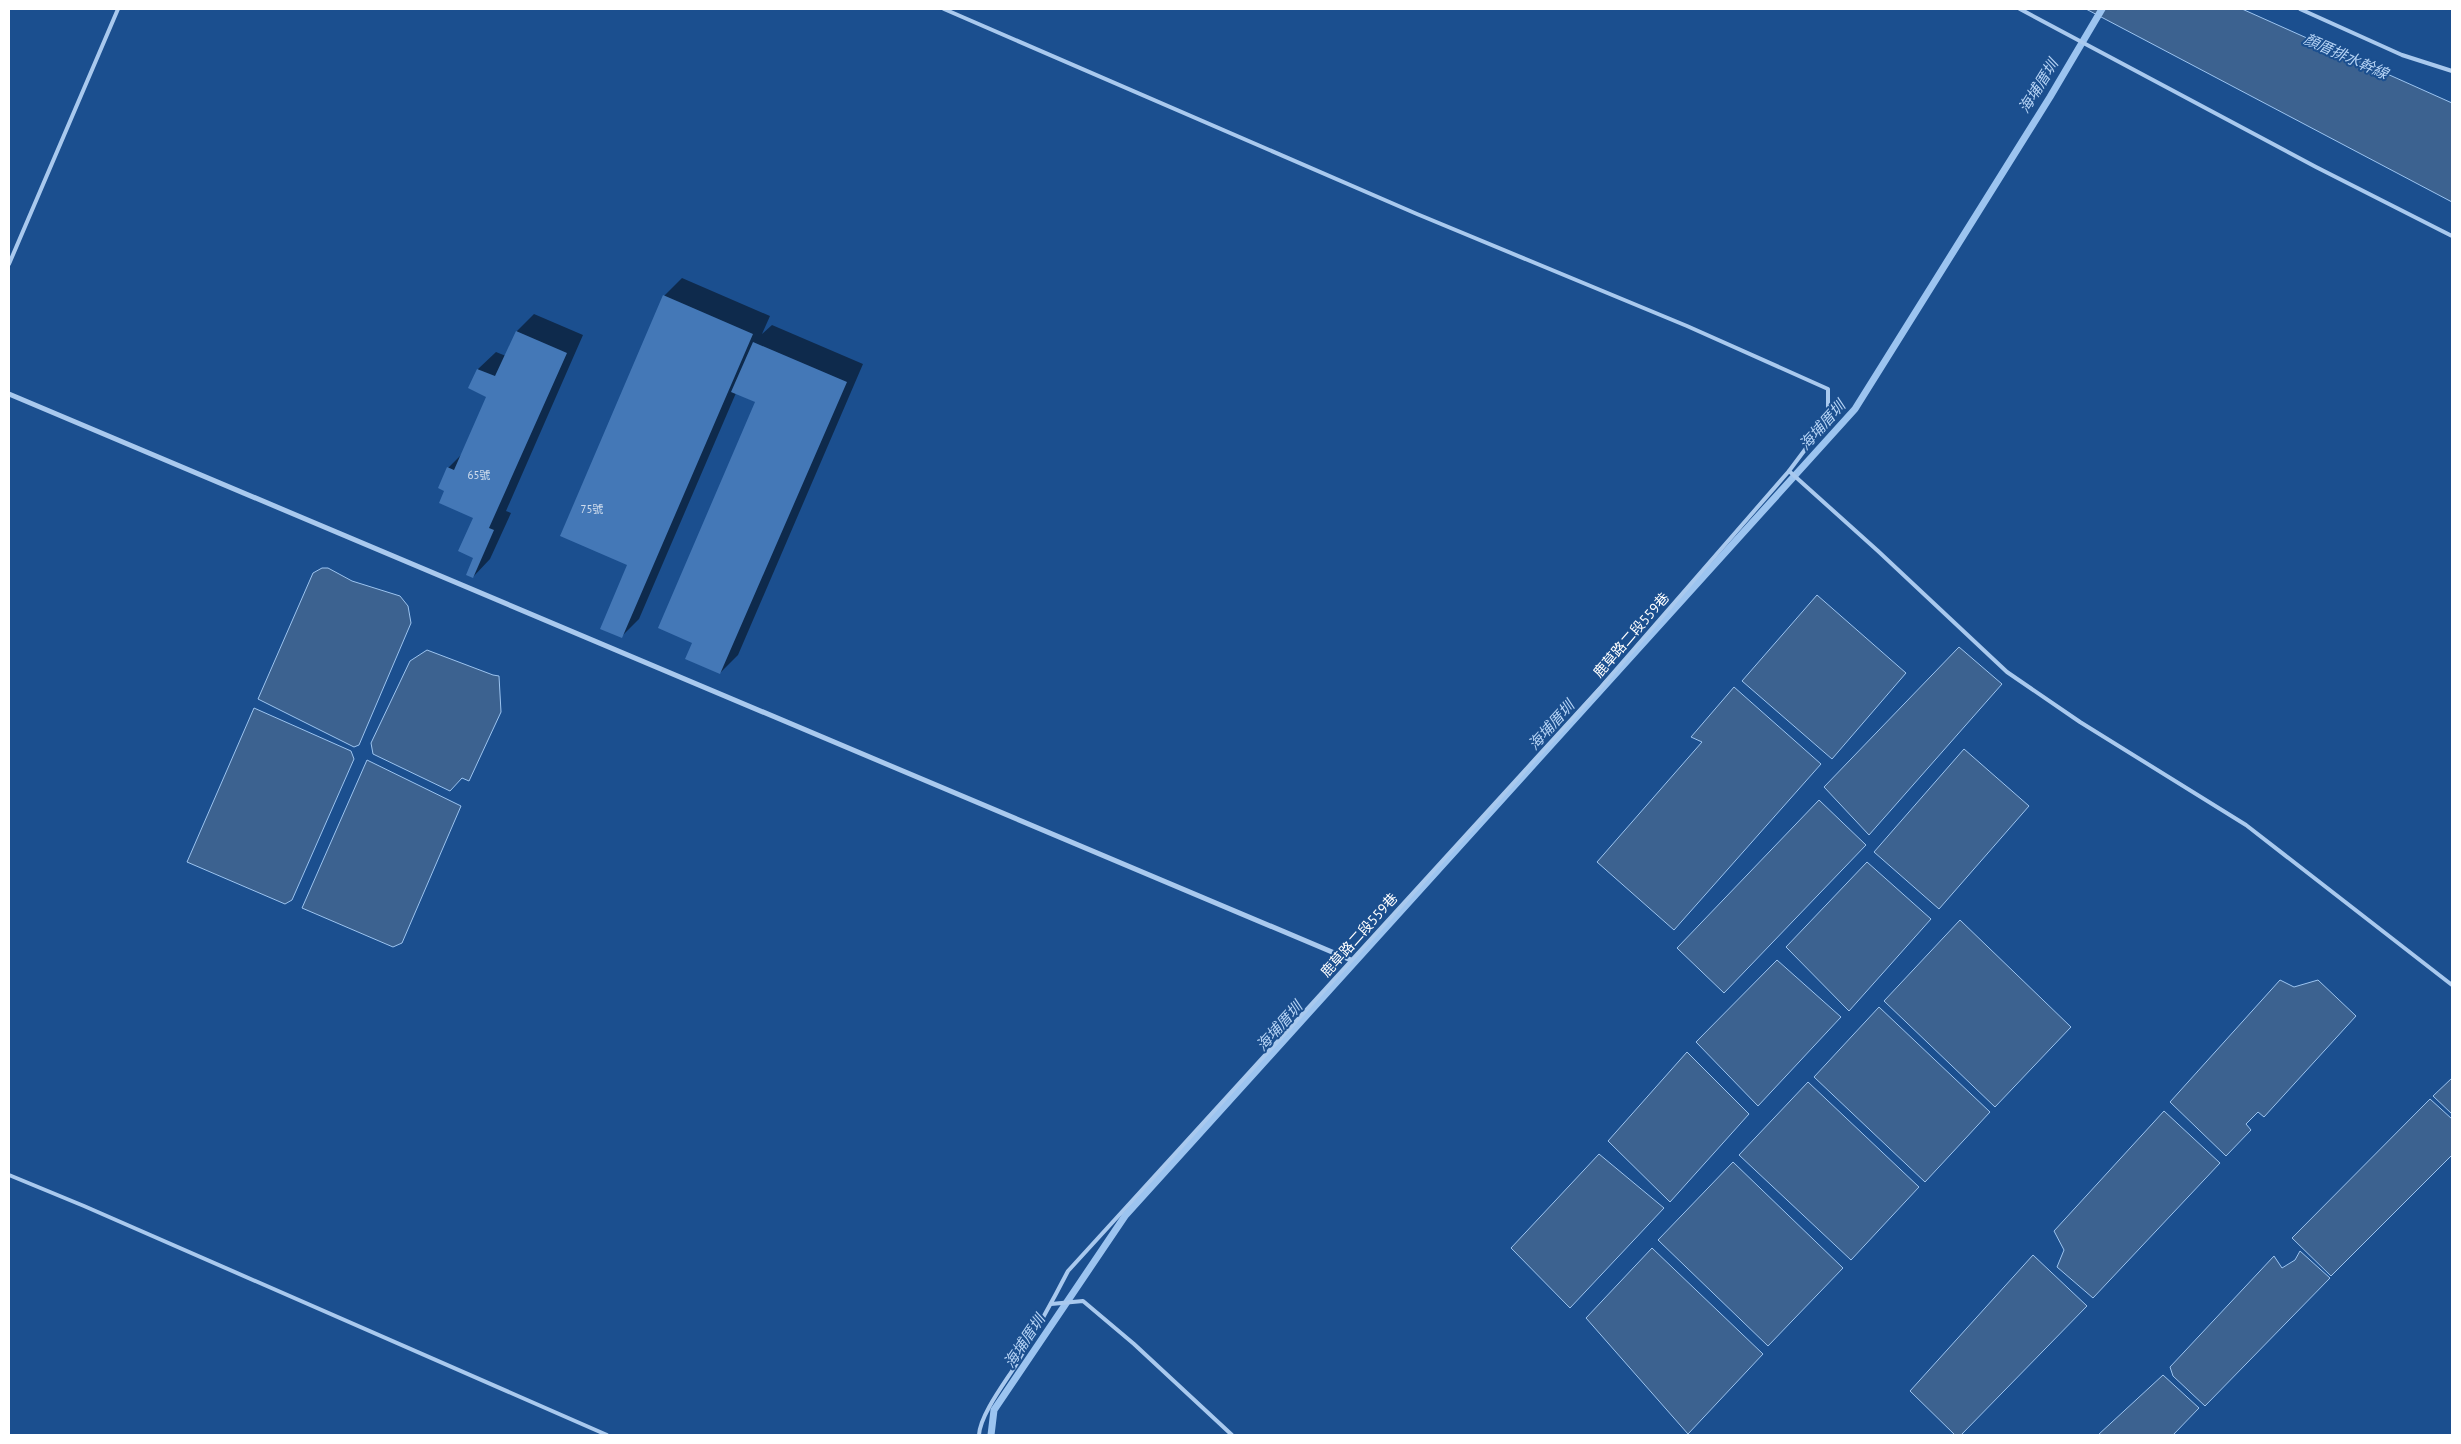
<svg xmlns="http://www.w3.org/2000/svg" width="2461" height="1444" font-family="'PT Sans','Noto Sans TC',sans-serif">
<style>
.water{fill:#3c6290;stroke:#9cc4f0}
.shadow{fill:#0007}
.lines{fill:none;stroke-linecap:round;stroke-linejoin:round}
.stream{stroke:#9cc4f0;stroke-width:7}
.building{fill:#4478b7}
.lane{stroke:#a9c9ee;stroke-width:4}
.street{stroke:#a9c9ee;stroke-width:5}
.labels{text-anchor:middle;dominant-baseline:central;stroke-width:4;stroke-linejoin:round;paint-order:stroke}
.number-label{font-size:11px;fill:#d0dded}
.street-label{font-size:14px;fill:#fff;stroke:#1b4f8f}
.water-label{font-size:15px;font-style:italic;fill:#b5d3f5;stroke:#1b4f8f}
</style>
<rect width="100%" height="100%" fill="#1b4f8f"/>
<g class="water">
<path d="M2086,9H2242L2452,103V202Z"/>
<path d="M322,568H328L352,581L400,596L408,606L411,623L359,745L354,747L258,699L313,573Z"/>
<path d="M1817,595L1906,673L1832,759L1742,681Z"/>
<path d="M1959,647L2002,684L1869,835L1824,787Z"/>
<path d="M427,650L493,675L499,676L501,712L469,781L462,778L450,791L373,754L371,743L410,661Z"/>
<path d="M1734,687L1821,764L1674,930L1597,862L1702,742L1691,737Z"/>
<path d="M254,708L351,751L354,759L292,900L285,904L187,862Z"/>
<path d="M1964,749L2029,806L1939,909L1874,852Z"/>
<path d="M367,760L461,806L402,943L393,947L302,908Z"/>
<path d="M1819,800L1866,845L1724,993L1677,948Z"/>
<path d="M1867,862L1931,919L1849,1011L1786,947Z"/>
<path d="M1960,920L2071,1027L1995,1107L1884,1001Z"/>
<path d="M1777,960L1841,1017L1758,1106L1696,1042Z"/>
<path d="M2280,980L2294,987L2318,980L2356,1016L2264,1117L2258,1112L2246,1124L2251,1130L2226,1156L2170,1102Z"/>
<path d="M1879,1007L1990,1112L1925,1182L1814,1077Z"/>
<path d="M1687,1052L1749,1114L1670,1202L1608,1141Z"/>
<path d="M2452,1078V1114L2433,1096Z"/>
<path d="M1808,1082L1919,1187L1851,1260L1739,1155Z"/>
<path d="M2430,1099L2452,1119V1155L2331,1276L2292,1238Z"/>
<path d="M2164,1111L2220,1163L2093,1298L2057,1267L2064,1250L2054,1231Z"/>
<path d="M1599,1154L1664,1208L1570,1308L1511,1248Z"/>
<path d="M1733,1162L1843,1268L1768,1346L1658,1240Z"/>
<path d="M1652,1248L1763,1354L1688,1434L1586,1318Z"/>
<path d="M2300,1251L2330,1278L2205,1406L2173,1376L2170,1367L2274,1256L2282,1268L2295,1260Z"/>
<path d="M2033,1255L2087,1306L1961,1435H1955L1910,1391Z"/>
<path d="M2163,1375L2199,1408L2173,1435H2098Z"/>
</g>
<g class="shadow">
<path d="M682,278L770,316L762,334L772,325L863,364L738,655L720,673L693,642L756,402L736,393L639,619L621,637L629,565L561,535L664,296Z"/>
<path d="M534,314L583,335L506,511L511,513L490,559L473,577L475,518L446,491L448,468L462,454L488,396L470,388L478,369L496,352L506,356L517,331Z"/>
</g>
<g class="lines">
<path class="stream" d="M991,1435L994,1410L1125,1216L1855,409L2050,97L2102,9"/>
</g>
<g class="building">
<path d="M663,295L753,334L622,638L600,629L627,565L560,536Z"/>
<path d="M516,331L567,353L489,528L494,530L473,578L466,575L473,558L458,551L473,518L439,503L444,491L438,488L447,467L454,470L486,397L468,388L477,369L495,376Z"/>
<path d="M753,342L847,382L720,674L685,659L692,643L658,628L755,402L731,392Z"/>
</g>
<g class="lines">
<g class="lane">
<path d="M944,9L1417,214L1687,326L1828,389V419L1789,471L1601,687L1068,1271C1051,1304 1033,1336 1014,1368C1003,1385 980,1416 979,1435"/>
<path d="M2020,9L2316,167L2452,236"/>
<path d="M2300,9L2402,55L2452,71"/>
<path d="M9,264L118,9"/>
<path d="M1789,471L1878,551L2007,672L2080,722L2246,825L2452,985"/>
<path d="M9,1175L84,1206L607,1435"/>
<path d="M1051,1304L1083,1301L1134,1344L1232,1435"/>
</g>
<path class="street" d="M9,394L1351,960"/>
</g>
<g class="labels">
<g class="number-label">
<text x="479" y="475">65號</text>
<text x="592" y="509">75號</text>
</g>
<g class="street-label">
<text transform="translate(1631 635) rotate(-49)">鹿草路二段559巷</text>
<text transform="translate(1359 935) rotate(-48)">鹿草路二段559巷</text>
</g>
<g class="water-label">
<text transform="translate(2346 56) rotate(24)">顏厝排水幹線</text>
<text transform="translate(2038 86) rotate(-58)">海埔厝圳</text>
<text transform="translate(1822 425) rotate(-48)">海埔厝圳</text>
<text transform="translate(1551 725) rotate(-48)">海埔厝圳</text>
<text transform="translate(1279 1026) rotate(-48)">海埔厝圳</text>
<text transform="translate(1024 1341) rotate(-56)">海埔厝圳</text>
</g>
</g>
<rect width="2461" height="1444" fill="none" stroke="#ffffff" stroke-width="20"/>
</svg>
